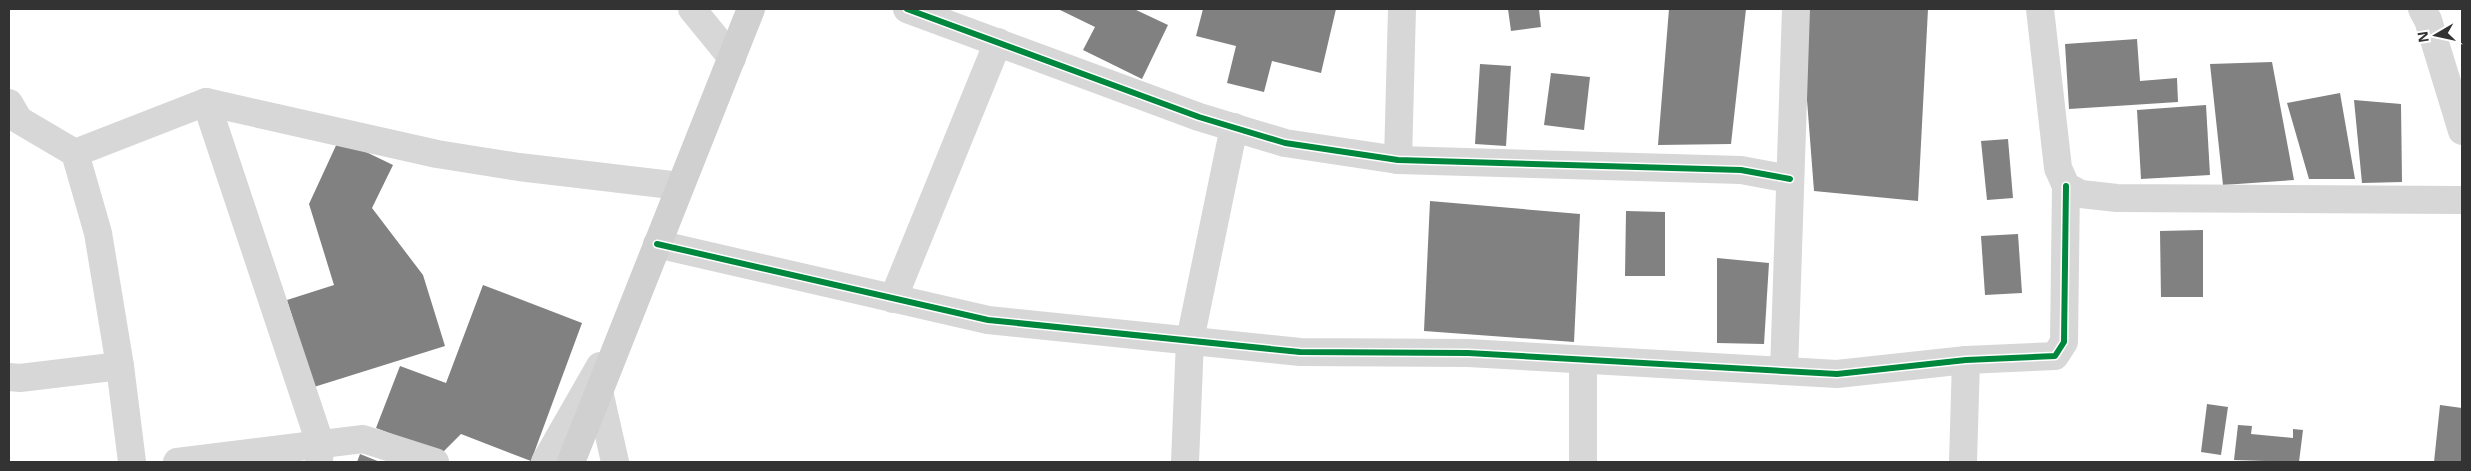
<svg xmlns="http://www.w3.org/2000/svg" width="2471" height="471" font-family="'Open Sans',sans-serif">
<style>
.building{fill:#818181}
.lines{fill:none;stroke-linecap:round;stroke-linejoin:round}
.street{stroke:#d7d7d7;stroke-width:28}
.secondary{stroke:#d0d0d0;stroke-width:28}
.cycleway-casing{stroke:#fff;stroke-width:9}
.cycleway{stroke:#00873e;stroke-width:6}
</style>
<rect width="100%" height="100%" fill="#fff"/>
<g class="building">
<path d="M1058,9H1134L1168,25L1142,79L1083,50L1095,27Z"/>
<path d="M1203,9H1336L1321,73L1272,61L1264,92L1227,83L1236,46L1196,36Z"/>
<path d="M1508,9H1539L1541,27L1511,31Z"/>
<path d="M1669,9H1746L1731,144L1658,145Z"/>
<path d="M1800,9H1928L1918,201L1814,191Z"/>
<path d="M2137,39L2140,81L2177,78L2178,102L2069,109L2065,44Z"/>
<path d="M2272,62L2294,180L2223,185L2210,64Z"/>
<path d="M1480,64L1511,66L1506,146L1475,144Z"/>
<path d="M1551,73L1590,77L1584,130L1544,125Z"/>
<path d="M2340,93L2355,179H2309L2287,103Z"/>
<path d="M2354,100L2401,104L2402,182L2362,183Z"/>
<path d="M2206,105L2210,175L2141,179L2137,110Z"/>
<path d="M339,139L393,165L372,208L423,275L445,346L314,387L287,300L334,285L309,204Z"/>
<path d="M2008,139L2013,198L1987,200L1981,141Z"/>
<path d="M1430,201L1580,214L1574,342L1424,331Z"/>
<path d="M1626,211L1665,212V276H1625Z"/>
<path d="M2203,230V297H2161L2160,231Z"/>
<path d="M2018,234L2022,293L1985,295L1981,236Z"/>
<path d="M1717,258L1769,263L1764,344L1717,343Z"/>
<path d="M483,285L582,323L531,461L461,434L442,453L376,428L400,366L446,383Z"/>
<path d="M2207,404L2228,407L2221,455L2201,452Z"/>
<path d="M2440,405L2462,408V462H2434Z"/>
<path d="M2238,425L2252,426L2251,434L2293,438V429L2303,430L2299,462L2234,460Z"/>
<path d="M360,454L380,462H357Z"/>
</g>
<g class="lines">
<g class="street">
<path d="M692,9L732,58"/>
<path d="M907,9L1199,117L1285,143L1398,160L1741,170L1790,179"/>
<path d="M2040,9L2058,168L2066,186L2081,194L2117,198L2462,200"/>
<path d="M2422,9L2428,20L2462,131"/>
<path d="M206,102L320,443L319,462"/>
<path d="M9,103L19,120L75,153L98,233L120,366L132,462"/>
<path d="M75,153L206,102L437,154L519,167L680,186"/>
<path d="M1398,160L1402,9"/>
<path d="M657,244L988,320L1300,352L1468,353L1837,374L1966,360L2055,356L2064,342L2066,186"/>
<path d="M893,299L998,42"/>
<path d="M1784,371L1796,9"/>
<path d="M9,377L20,378L120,366"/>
<path d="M599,391L615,462"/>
<path d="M177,462L363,439L435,462"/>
<path d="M545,462L600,366"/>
<path d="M1185,462L1190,340L1234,127"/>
<path d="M1583,462V360"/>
<path d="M1963,462L1966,360"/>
</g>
<path class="secondary" d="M571,462L751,9"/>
<g class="cycleway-casing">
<g id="cycleway">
<path d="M907,9L1199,117L1285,143L1398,160L1741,170L1790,179"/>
<path d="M657,244L988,320L1300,352L1468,353L1837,374L1966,360L2055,356L2064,342L2066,186"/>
</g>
</g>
<use href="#cycleway" class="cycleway"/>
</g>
<rect width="2471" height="471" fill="none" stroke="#333333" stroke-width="20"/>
<g transform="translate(2436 35) rotate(261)" stroke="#ffffff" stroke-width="4" paint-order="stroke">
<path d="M0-4L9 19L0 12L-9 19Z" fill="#333333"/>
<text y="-8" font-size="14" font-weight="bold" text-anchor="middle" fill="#333333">N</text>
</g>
</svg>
